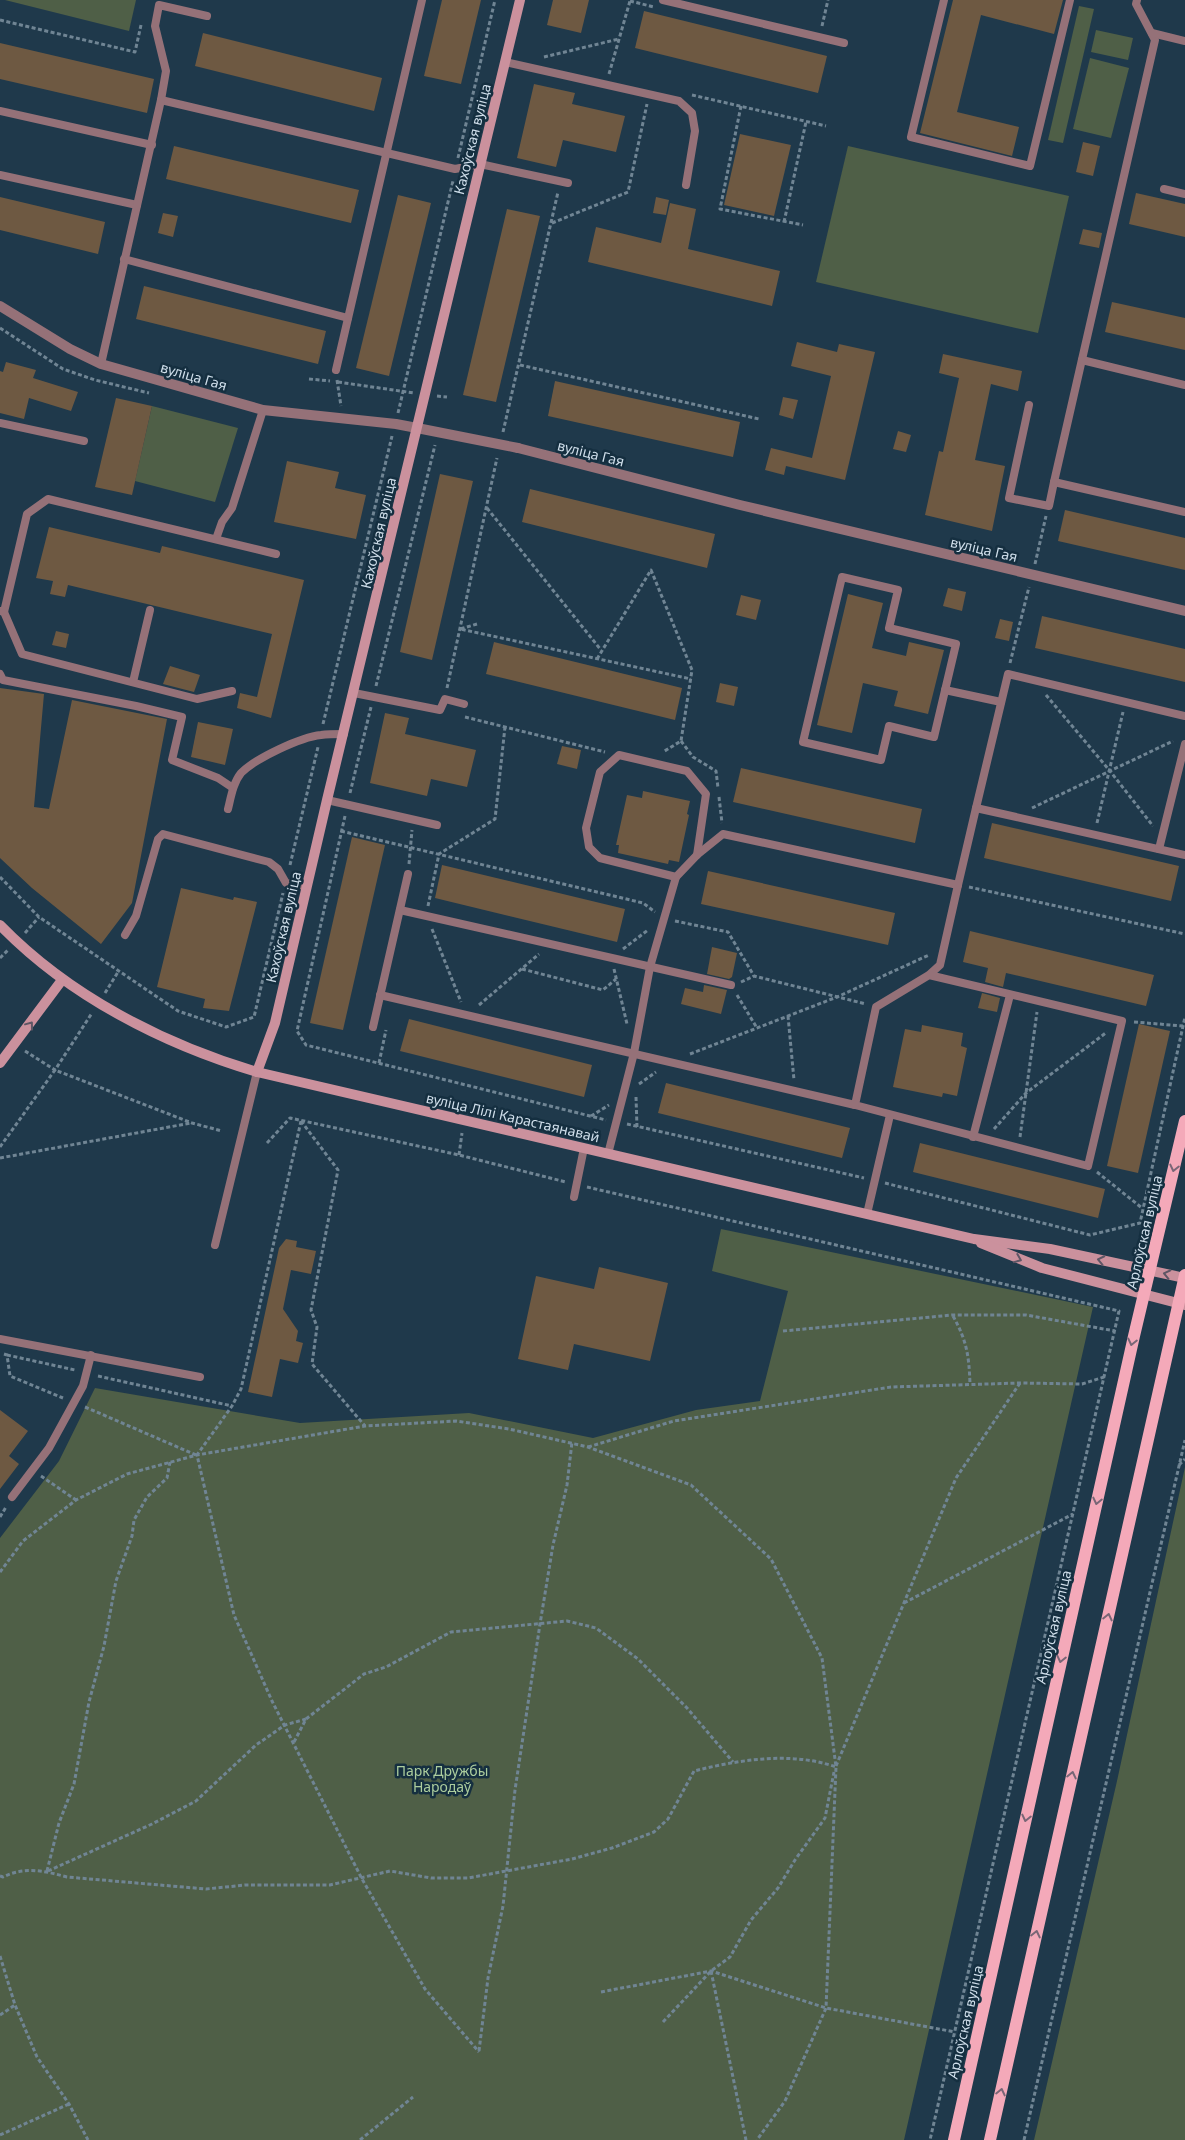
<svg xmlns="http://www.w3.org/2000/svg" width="1185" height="2140" font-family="'Noto Sans',sans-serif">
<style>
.green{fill:#4f5f47}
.building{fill:#6e5942}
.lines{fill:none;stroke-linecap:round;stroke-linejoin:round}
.path{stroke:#708594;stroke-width:3;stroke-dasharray:4 2.5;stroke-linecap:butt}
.service{stroke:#957178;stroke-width:8}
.pedestrian{stroke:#957178;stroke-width:10}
.minor{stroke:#957178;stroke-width:10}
.tertiary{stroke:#957178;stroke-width:10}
.secondary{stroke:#cb919d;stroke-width:10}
.primary{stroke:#f4a9b9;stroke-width:12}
.oneway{stroke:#5e5665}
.oneway2{stroke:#796676}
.labels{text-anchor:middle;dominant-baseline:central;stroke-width:5;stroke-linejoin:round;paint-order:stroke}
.street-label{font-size:14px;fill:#cfdeea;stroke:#152f40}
.park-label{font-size:14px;fill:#accd9d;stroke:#152f40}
</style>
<rect width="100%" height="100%" fill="#1f394b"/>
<g class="green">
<path d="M5,0H136L129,31Z"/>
<path d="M1079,6L1094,9L1063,143L1048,140Z"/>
<path d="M1096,30L1133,38L1128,60L1091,52Z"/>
<path d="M1090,58L1129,68L1111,138L1073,129Z"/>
<path d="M848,146L1069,196L1038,333L816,282Z"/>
<path d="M152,406L238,428L215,502L135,481Z"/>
<path d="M721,1229L1093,1307L904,2140H0V1538L59,1461L95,1388L300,1423L469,1413L593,1438L696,1410L760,1401L788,1291L712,1271Z"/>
<path d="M1185,1467V2140H1034L1117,1781Z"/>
</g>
<g class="building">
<path d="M442,0H481L461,84L424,76Z"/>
<path d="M553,0H589L581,33L547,25Z"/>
<path d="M953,0H1063L1054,34L981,15L957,112L1019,127L1012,156L920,133Z"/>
<path d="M644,11L827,56L818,93L635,48Z"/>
<path d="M203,33L382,78L374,111L195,66Z"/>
<path d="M0,43L154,79L147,113L0,79Z"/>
<path d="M534,84L575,93L572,104L625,116L616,152L563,140L556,167L517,158Z"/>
<path d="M740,134L791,145L774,216L724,205Z"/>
<path d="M1083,142L1100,146L1093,176L1076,172Z"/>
<path d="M174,146L359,190L351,223L166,179Z"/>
<path d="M1136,193L1185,204V237L1129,224Z"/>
<path d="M398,195L431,203L389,376L356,368Z"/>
<path d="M0,197L105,222L98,254L0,230Z"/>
<path d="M656,197L669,200L666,215L653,213Z"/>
<path d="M670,203L696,209L688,249L780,271L772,306L588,262L596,227L661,243Z"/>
<path d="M507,209L540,216L496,402L463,395Z"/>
<path d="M163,213L178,216L173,237L158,233Z"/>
<path d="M1083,229L1102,233L1099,248L1079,244Z"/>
<path d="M144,286L326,331L318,364L136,319Z"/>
<path d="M1112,302L1185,318V350L1105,332Z"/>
<path d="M797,342L837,352L839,344L875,352L845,480L786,466L784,475L765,470L771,448L812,458L831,376L791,366Z"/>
<path d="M943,354L1022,371L1018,391L991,384L975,460L1005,466L992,531L925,515L939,451L943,452L959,378L939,373Z"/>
<path d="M6,362L36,370L33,378L78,392L71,411L29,398L24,419L0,413V371L3,372Z"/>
<path d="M555,381L740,422L733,457L548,416Z"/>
<path d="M783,397L798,400L793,419L779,415Z"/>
<path d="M116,398L152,406L132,495L95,487Z"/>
<path d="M898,431L911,435L906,452L893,449Z"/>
<path d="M287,461L339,472L335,488L366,495L356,539L274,522Z"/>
<path d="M440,474L473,481L432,660L400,652Z"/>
<path d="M530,489L715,534L707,568L522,522Z"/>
<path d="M1065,510L1185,538V570L1058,541Z"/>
<path d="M49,527L160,553L162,546L304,580L271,718L237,708L240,693L257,697L272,634L68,585L65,597L50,594L53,581L36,578Z"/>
<path d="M948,588L966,592L962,611L943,606Z"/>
<path d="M848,594L883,603L872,648L906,656L909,642L944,650L928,714L894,706L898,691L863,683L852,733L817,725Z"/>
<path d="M741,595L761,600L756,620L736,615Z"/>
<path d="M1042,616L1185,649V682L1035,648Z"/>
<path d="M1000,619L1013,622L1009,641L995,638Z"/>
<path d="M56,631L69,634L66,648L52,645Z"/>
<path d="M494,642L682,688L675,720L486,674Z"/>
<path d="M170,666L200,675L194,692L163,684Z"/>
<path d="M720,683L738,687L734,706L716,702Z"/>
<path d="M0,688L44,694L34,807L49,809L72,700L167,719L132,903L101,944L32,888L0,858Z"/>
<path d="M385,713L409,718L405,734L476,750L467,787L431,779L427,796L370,783Z"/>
<path d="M198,722L233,729L225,765L191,757Z"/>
<path d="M562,746L581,750L577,769L557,764Z"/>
<path d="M741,768L922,809L915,843L733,802Z"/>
<path d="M643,791L690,801L687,814L689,815L679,862L669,860L668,864L618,853L619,845H616L627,795L642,798Z"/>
<path d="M992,823L1179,866L1171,901L984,858Z"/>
<path d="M352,837L385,845L343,1030L310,1023Z"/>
<path d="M442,865L625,909L617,942L435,898Z"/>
<path d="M708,871L895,913L888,945L701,904Z"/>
<path d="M181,888L233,900L234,897L257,902L229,1011L203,1008L205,999L157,987Z"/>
<path d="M970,931L1154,975L1146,1006L1006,973L1003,987L985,982L988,968L963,962Z"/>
<path d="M712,947L737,953L732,977L729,979L707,974Z"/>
<path d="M704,985L727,990L721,1014L681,1004L685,988L703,992Z"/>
<path d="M982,993L1000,998L997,1012L978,1008Z"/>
<path d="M409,1019L592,1065L584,1097L400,1051Z"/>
<path d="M1139,1024L1170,1031L1138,1173L1107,1166Z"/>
<path d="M922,1025L963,1033L961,1046L967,1048L957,1096L943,1093L942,1097L893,1087L905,1029L921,1032Z"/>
<path d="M666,1083L850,1128L842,1158L658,1113Z"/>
<path d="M920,1143L1105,1189L1098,1218L913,1172Z"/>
<path d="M286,1239L297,1241L296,1247L316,1251L311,1274L291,1270L283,1309L298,1331L296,1341L303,1343L298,1363L280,1359L272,1397L248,1392L279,1248Z"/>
<path d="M599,1267L668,1283L650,1361L574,1344L568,1370L518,1359L536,1276L594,1289Z"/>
<path d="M0,1410L28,1431L9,1456L19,1464L0,1489Z"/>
</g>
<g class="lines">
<g class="path">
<path d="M630,1L654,7"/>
<path d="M0,20L135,52L141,25"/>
<path d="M822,26L828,0"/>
<path d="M544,57L619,39"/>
<path d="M609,74L630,1"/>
<path d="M692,95L826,126"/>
<path d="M741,106L720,209L803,225"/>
<path d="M458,158L495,0"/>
<path d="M784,222L806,122"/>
<path d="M552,223L628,192L647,104"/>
<path d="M0,328L63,369L95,380L149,393"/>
<path d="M520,365L759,419"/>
<path d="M309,379L330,381"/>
<path d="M337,380L341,406"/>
<path d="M338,382L414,393"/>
<path d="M437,396L447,397"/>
<path d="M398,413L453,181"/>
<path d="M503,432L558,192"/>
<path d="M487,508L601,650"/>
<path d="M1035,564L1046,516"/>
<path d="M477,624L460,629L691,679"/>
<path d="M597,659L651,570L692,670L681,741L663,752"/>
<path d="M1010,663L1029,587"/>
<path d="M376,686L435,445"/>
<path d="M447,688L497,458"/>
<path d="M1046,695L1110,771L1153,826"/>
<path d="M465,717L605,752"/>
<path d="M323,724L392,436"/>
<path d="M681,741L693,757L716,771L718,788"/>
<path d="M350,793L371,707"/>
<path d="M719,797L722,823"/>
<path d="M1032,808L1173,741"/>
<path d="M345,816L297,1031L306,1045L606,1120"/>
<path d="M1097,823L1123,712"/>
<path d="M341,831L643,903L655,912"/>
<path d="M409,864L412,830"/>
<path d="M290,865L318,747"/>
<path d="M0,877L39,917L178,1011L226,1027L254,1017L283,893"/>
<path d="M969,887L1185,934"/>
<path d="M428,906L439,854L495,819L505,727"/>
<path d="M675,921L728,932L754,976L866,1004"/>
<path d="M432,929L461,1002"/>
<path d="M25,933L39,917"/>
<path d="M623,949L648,930"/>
<path d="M0,958L8,950"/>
<path d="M522,969L603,990L616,979"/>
<path d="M614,969L627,1024"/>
<path d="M741,982L754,976"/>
<path d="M105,993L118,972"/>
<path d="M737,995L757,1028"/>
<path d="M479,1005L539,954"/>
<path d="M788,1016L794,1080"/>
<path d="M1134,1022L1183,1026"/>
<path d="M25,1051L55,1070L92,1013"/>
<path d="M690,1054L837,997L929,955"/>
<path d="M379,1063L386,1030"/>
<path d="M639,1084L656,1072"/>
<path d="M636,1097L637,1127"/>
<path d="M591,1116L609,1105"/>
<path d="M301,1121L241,1389L232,1406L197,1455L234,1615L272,1701L362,1879L425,1989L479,2052"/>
<path d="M301,1121L338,1170L311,1310L317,1327L312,1364L365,1426"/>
<path d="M627,1124L864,1178"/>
<path d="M994,1129L1026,1093L1107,1032"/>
<path d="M1020,1137L1037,1012"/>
<path d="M267,1143L290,1118L459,1155L566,1182"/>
<path d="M0,1147L55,1070L192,1123L222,1131"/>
<path d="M459,1155L462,1133"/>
<path d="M0,1158L191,1123"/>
<path d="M1097,1172L1142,1208"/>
<path d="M885,1183L1090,1235L1140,1223L1185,1017"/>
<path d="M587,1187L1119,1311L930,2140"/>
<path d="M953,1316C967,1341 969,1356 970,1384"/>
<path d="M783,1331L952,1315H1026L1115,1331"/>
<path d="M4,1354L7,1355L10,1376L63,1398"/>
<path d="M7,1355L75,1370"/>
<path d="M98,1376L232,1406"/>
<path d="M85,1407L196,1455"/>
<path d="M588,1447L674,1421L891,1387L1020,1383L1082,1384L1104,1377"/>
<path d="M1179,1465L1185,1459"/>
<path d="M41,1476L76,1500"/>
<path d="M0,1517L6,1507"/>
<path d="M0,1572L23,1541L76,1500L127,1474L197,1455L365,1426L456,1421L509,1429L588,1447L691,1485L771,1559L822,1658L836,1767L826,2008L785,2101L757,2140"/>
<path d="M904,1603L1073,1514"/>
<path d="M294,1742L306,1719L364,1674L386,1667L451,1632L567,1621L596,1628L638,1659L687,1708L733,1762"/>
<path d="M836,1766L956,1478L1020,1383"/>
<path d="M47,1871L59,1823L74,1784L89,1702L104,1646L116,1581L132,1536L134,1520L147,1497L167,1478L170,1462"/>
<path d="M48,1871L152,1824L196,1801L256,1745L285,1725L306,1719"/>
<path d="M0,1876L3,1877C25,1866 45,1871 67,1877L206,1889L245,1885H330L390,1871L431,1878H468L572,1859L612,1848L654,1832L668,1819L694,1771C738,1760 791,1751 836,1767"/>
<path d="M0,1956L15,2005L37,2057L69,2104L88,2140"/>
<path d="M711,1971L746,2140"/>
<path d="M601,1992L711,1971L826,2008L955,2032"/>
<path d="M0,2015L15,2005"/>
<path d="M663,2022L711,1971L730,1957L751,1920L778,1888L795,1860L825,1818L834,1772"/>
<path d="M479,2051L488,1978L503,1906L515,1790L540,1624L553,1545L567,1485L572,1442"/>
<path d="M0,2135L69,2104"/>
<path d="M360,2140L413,2097"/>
<path d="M1024,2140L1185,1440"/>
</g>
<g class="service">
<path d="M663,0L844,43"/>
<path d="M944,0L911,137L1030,166L1070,0"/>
<path d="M1137,0L1136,4L1155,40L1054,482L1185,512"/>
<path d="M1152,33L1185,41"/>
<path d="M505,62L679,101L692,113L695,131L686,185"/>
<path d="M161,100L455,169L480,164L568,183"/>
<path d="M0,111L152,145"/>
<path d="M0,175L137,205"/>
<path d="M1164,189L1185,194"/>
<path d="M124,259L348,318"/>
<path d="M1082,360L1185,385"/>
<path d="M101,364L161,100L166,71L155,26L159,5L207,16"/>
<path d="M336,370L422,0"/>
<path d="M1029,405L1009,498L1049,506L1054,482"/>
<path d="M0,423L84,441"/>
<path d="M216,539L222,522L232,508L263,410"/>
<path d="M842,577L898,590L889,628L956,644L934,737L889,726L881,760L803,742Z"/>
<path d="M0,611L4,612L22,654L197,699L232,691"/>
<path d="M4,612L27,514L48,499L276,554"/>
<path d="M0,674L3,680L136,706L182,717L172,760L218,778L233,788"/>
<path d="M133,682L150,610"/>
<path d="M945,690L1001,702"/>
<path d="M354,693L440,710L445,699L464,704"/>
<path d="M1185,716L1008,674L976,808L1185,855"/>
<path d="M327,800L437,825"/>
<path d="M228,809C231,797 233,783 241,773C256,758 301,737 321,735C328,734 337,734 344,734"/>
<path d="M1159,849L1185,744"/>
<path d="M676,877L600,858L589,847L586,828L600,772L619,755L687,771L706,794L697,855"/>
<path d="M400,910L731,985"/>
<path d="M125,935L136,916L158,839L163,834L269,862L278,869L286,883L306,886"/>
<path d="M929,975L1122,1021L1088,1166L855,1105L876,1007L929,975L940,965L958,885"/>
<path d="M380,995L855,1105"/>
<path d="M373,1027L408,874"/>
<path d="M973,1137L1010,995"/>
<path d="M608,1154L634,1053L650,967L676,877L697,855L723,834L958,885L976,808"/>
<path d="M574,1197L584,1148"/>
<path d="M867,1214L890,1115"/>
<path d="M215,1245L257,1072"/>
<path d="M0,1339L200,1377"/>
<path d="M12,1497L49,1448L83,1386L91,1355"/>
</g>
<path class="pedestrian" d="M518,448L740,505L1185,611"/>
<path class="minor" d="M417,428L518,448"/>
<path class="tertiary" d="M0,306L70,349L101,364L263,410L396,424L417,428"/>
<g class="secondary">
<path d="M0,925C69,996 163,1044 257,1072L974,1239L1050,1249L1185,1278"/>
<path d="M0,1063L62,980"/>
<path d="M257,1072L275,1023L327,800L520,0"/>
<path d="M981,1243L1042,1268L1185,1305"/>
</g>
<g class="primary">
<path d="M954,2140L1134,1336L1185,1121"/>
<path d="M990,2140L1185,1275"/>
</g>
</g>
<defs><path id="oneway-chevron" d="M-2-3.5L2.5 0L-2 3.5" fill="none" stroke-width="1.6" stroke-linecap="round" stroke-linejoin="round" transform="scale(1.25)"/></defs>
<g class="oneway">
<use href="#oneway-chevron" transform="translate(30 1025) rotate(-53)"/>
<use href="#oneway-chevron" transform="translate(1018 1259) rotate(22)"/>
<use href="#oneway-chevron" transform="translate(1101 1260) rotate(-168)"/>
<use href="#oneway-chevron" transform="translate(1167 1274) rotate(-167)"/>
</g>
<g class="oneway2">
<use href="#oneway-chevron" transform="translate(1174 1168) rotate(103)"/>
<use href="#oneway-chevron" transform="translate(1132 1342) rotate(103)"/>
<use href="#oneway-chevron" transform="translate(1097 1501) rotate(103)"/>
<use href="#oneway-chevron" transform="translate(1108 1617) rotate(-77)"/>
<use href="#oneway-chevron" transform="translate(1061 1659) rotate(103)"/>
<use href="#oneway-chevron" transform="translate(1072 1775) rotate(-77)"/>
<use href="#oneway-chevron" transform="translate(1026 1818) rotate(103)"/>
<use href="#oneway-chevron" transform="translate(1036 1934) rotate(-77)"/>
<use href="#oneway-chevron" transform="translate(1001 2092) rotate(-77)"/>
</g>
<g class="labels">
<g class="street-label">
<text transform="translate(472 139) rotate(-76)">Кахоўская вуліца</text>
<text transform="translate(194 376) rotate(16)">вуліца Гая</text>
<text transform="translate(591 453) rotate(14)">вуліца Гая</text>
<text transform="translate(378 533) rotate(-77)">Кахоўская вуліца</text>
<text transform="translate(984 549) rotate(13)">вуліца Гая</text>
<text transform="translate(283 927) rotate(-77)">Кахоўская вуліца</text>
<text transform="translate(513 1117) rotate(13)">вуліца Лілі Карастаянавай</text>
<text transform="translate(1144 1232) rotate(-77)">Арлоўская вуліца</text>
<text transform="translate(1053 1627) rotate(-77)">Арлоўская вуліца</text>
<text transform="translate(965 2022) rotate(-77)">Арлоўская вуліца</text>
</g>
<g class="park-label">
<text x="442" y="1770">Парк Дружбы<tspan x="442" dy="16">Народаў</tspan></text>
</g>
</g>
</svg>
